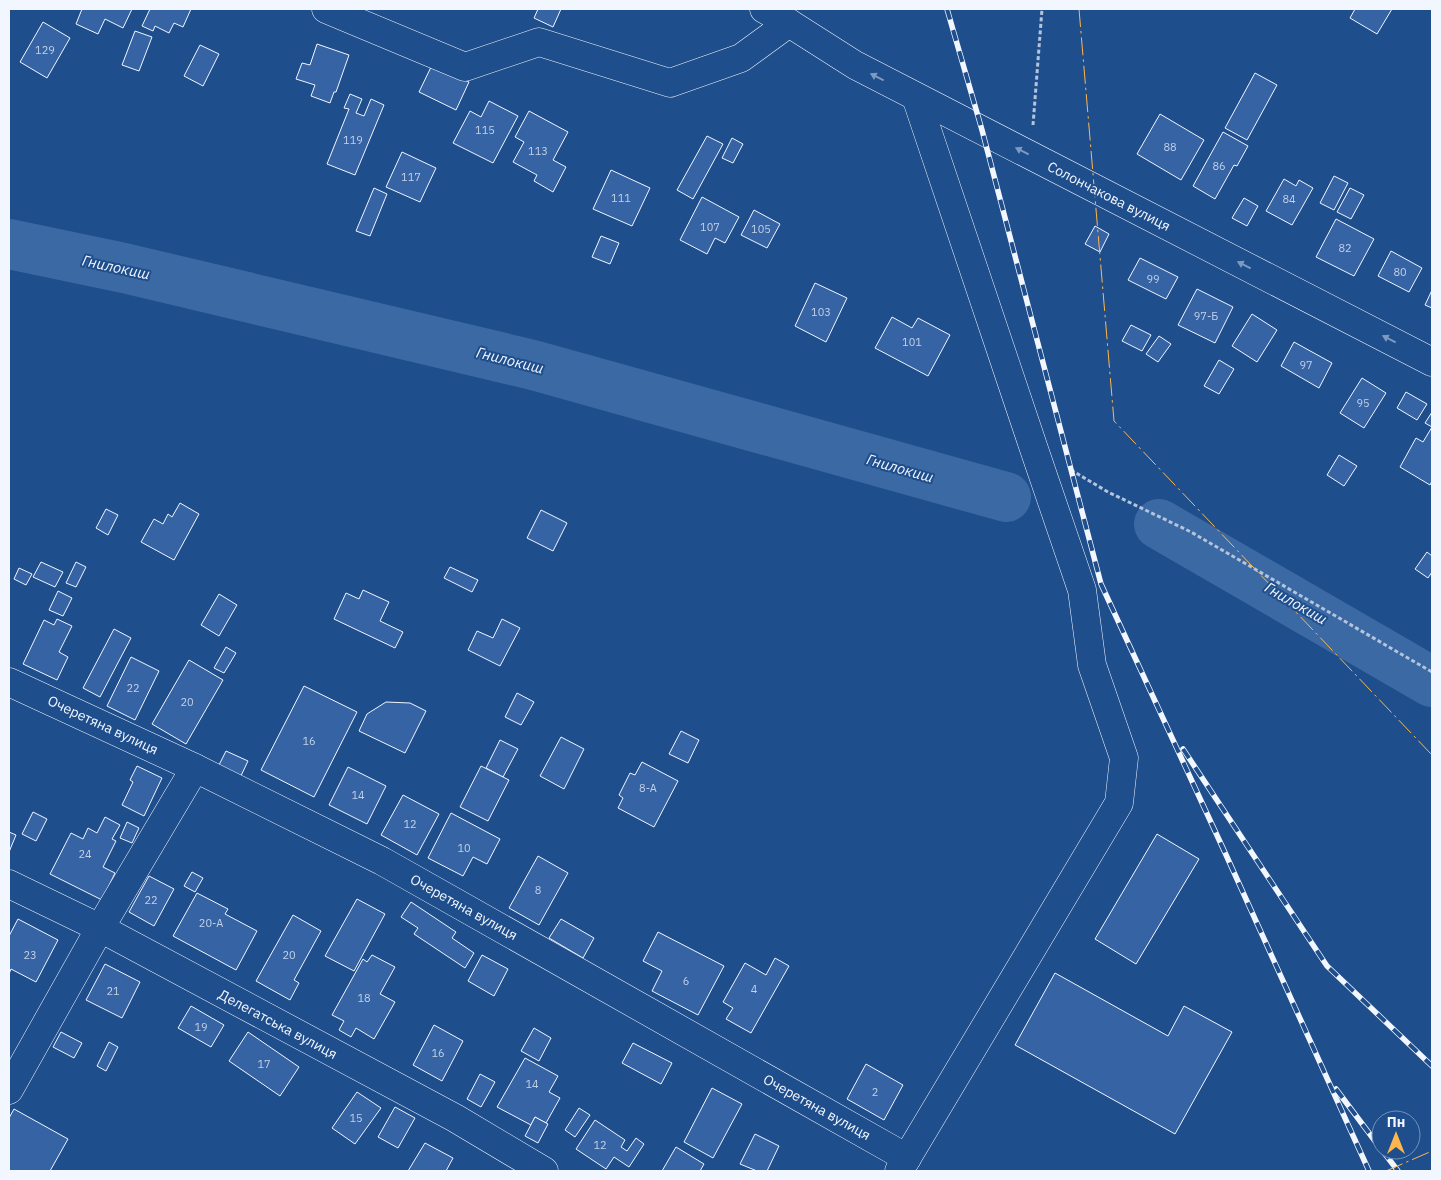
<svg xmlns="http://www.w3.org/2000/svg" width="1441" height="1180" font-family="'IBM Plex Sans',sans-serif">
<style>
.lines{fill:none;stroke-linecap:round;stroke-linejoin:round}
.river{stroke:#3b69a3;stroke-width:50}
.building{fill:#3563a3;stroke:#f2f6ff}
.minor-casing{stroke:#f2f6ff;stroke-width:29}
.major-casing{stroke:#f2f6ff;stroke-width:29}
.path{stroke:#b3c4dc;stroke-width:3;stroke-dasharray:4 2.5;stroke-linecap:butt}
.minor{stroke:#1f4e8c;stroke-width:28}
.major{stroke:#1f4e8c;stroke-width:28}
.rail-casing{stroke:#f2f6ff;stroke-width:5.5}
.rail{stroke:#1f4e8c;stroke-width:4;stroke-dasharray:11;stroke-linecap:butt}
.power{stroke:#ffb74d;stroke-width:1;stroke-dasharray:18 4 2.5 4;stroke-linecap:butt}
.oneway{fill:#7e9ac0}
.labels{text-anchor:middle;dominant-baseline:central;stroke-width:4;stroke-linejoin:round;paint-order:stroke}
.number-label{font-size:11px;fill:#c3d1e8}
.street-label{font-size:14px;fill:#f2f6ff;stroke:#1f4e8c}
.water-label{font-size:15px;font-style:italic;fill:#f2f6ff;stroke:#1f4e8c}
</style>
<rect width="100%" height="100%" fill="#1f4e8c"/>
<g class="lines">
<g class="river">
<path d="M9,244L124,268L533,365L1006,497"/>
<path d="M1159,524L1432,682"/>
</g>
</g>
<g class="building">
<path d="M82,9H132L123,28L105,19L98,34L76,24Z"/>
<path d="M150,9H191L183,27L174,23L169,33L155,26L153,31L142,26Z"/>
<path d="M538,9H561L553,27L534,18Z"/>
<path d="M1355,9H1392L1377,34L1350,18Z"/>
<path d="M43,22L70,38L47,78L20,62Z"/>
<path d="M135,31L152,37L139,71L122,65Z"/>
<path d="M317,44L349,55L336,92H334L330,103L311,96L315,85L296,79L302,63L310,65Z"/>
<path d="M200,45L219,54L203,86L184,76Z"/>
<path d="M432,65L469,82L456,110L419,92Z"/>
<path d="M1255,73L1277,85L1247,140L1225,128Z"/>
<path d="M350,94L362,99L356,113L364,116L371,99L384,105L355,175L327,164L349,109L344,108Z"/>
<path d="M489,101L518,116L493,163L453,143L470,111L481,117Z"/>
<path d="M529,111L568,132L553,160L566,167L553,192L534,181L537,175L513,162L524,142L515,137Z"/>
<path d="M1160,114L1204,140L1181,180L1137,154Z"/>
<path d="M1223,132L1248,146L1237,166L1234,165L1215,199L1193,186Z"/>
<path d="M707,136L723,144L693,199L677,190Z"/>
<path d="M732,138L743,144L733,163L722,158Z"/>
<path d="M402,152L436,168L420,202L386,187Z"/>
<path d="M611,170L650,188L632,226L593,209Z"/>
<path d="M1334,176L1348,183L1334,210L1320,203Z"/>
<path d="M1284,179L1296,186L1299,180L1313,188L1292,225L1266,211Z"/>
<path d="M374,188L387,194L370,236L356,231Z"/>
<path d="M1350,188L1364,195L1351,219L1337,212Z"/>
<path d="M702,197L739,217L725,243L715,238L707,254L680,240Z"/>
<path d="M1244,198L1258,206L1247,226L1232,218Z"/>
<path d="M754,210L780,224L767,248L741,235Z"/>
<path d="M1336,219L1374,239L1354,276L1316,257Z"/>
<path d="M1095,226L1109,234L1100,252L1085,244Z"/>
<path d="M601,236L619,243L610,264L592,257Z"/>
<path d="M1391,251L1422,268L1409,292L1378,276Z"/>
<path d="M1140,258L1178,277L1166,299L1128,280Z"/>
<path d="M815,283L847,298L826,342L795,326Z"/>
<path d="M1197,289L1233,307L1215,343L1178,325Z"/>
<path d="M1432,290V308L1425,305Z"/>
<path d="M1252,314L1277,330L1257,362L1232,346Z"/>
<path d="M892,317L912,328L918,318L950,335L928,376L875,348Z"/>
<path d="M1131,325L1151,335L1142,351L1122,341Z"/>
<path d="M1159,336L1171,344L1158,362L1146,354Z"/>
<path d="M1294,342L1332,363L1319,388L1281,366Z"/>
<path d="M1219,360L1234,369L1219,394L1204,386Z"/>
<path d="M1362,378L1386,393L1364,428L1340,413Z"/>
<path d="M1406,392L1427,404L1417,420L1397,408Z"/>
<path d="M1432,412V481L1430,485L1400,467L1416,438L1423,442L1432,427L1425,423Z"/>
<path d="M1339,455L1357,466L1344,486L1327,475Z"/>
<path d="M180,503L199,514L174,560L141,542L154,519L163,524L168,514L172,517Z"/>
<path d="M106,509L118,515L108,535L96,528Z"/>
<path d="M541,510L567,523L553,551L527,538Z"/>
<path d="M1427,552L1432,556V572L1428,578L1415,569Z"/>
<path d="M41,562L63,572L55,587L33,577Z"/>
<path d="M76,562L86,567L76,587L66,583Z"/>
<path d="M450,567L478,580L472,592L444,578Z"/>
<path d="M19,568L32,574L26,585L14,579Z"/>
<path d="M363,590L389,602L380,621L403,632L395,648L334,619L346,593L359,599Z"/>
<path d="M58,591L72,598L63,616L49,610Z"/>
<path d="M219,594L237,605L219,636L201,625Z"/>
<path d="M57,619L72,626L59,652L68,657L57,680L23,664L44,620L54,625Z"/>
<path d="M502,619L520,628L500,666L468,650L477,631L493,638Z"/>
<path d="M114,629L131,638L100,697L83,688Z"/>
<path d="M226,647L236,653L224,673L214,668Z"/>
<path d="M131,657L159,671L135,720L107,706Z"/>
<path d="M189,660L223,680L186,744L152,724Z"/>
<path d="M304,686L357,712L314,797L261,770Z"/>
<path d="M517,693L534,702L521,725L505,717Z"/>
<path d="M386,702L410,703L426,711L405,753L359,731L367,714Z"/>
<path d="M681,731L699,740L688,763L669,754Z"/>
<path d="M561,737L584,749L564,789L540,776Z"/>
<path d="M500,740L518,749L503,777L486,768Z"/>
<path d="M226,751L248,761L239,780L217,769Z"/>
<path d="M642,762L678,781L654,827L618,808L623,798L619,795L630,773L635,775Z"/>
<path d="M137,766L162,778L144,816L122,805L133,782L130,780Z"/>
<path d="M481,766L509,780L488,821L460,807Z"/>
<path d="M348,767L386,786L367,824L329,805Z"/>
<path d="M403,795L439,814L417,855L381,835Z"/>
<path d="M33,812L47,819L36,841L22,834Z"/>
<path d="M451,813L500,839L487,864L473,857L463,876L428,858Z"/>
<path d="M105,817L120,825L112,839L116,841L103,867L115,873L102,900L50,874L71,833L83,839L88,828L97,833Z"/>
<path d="M127,822L139,828L132,843L120,838Z"/>
<path d="M9,832L16,835L9,852Z"/>
<path d="M1157,834L1199,859L1136,964L1095,939Z"/>
<path d="M538,856L568,873L539,925L509,908Z"/>
<path d="M192,872L203,878L195,892L184,886Z"/>
<path d="M149,876L174,889L154,926L129,912Z"/>
<path d="M197,893L228,909L225,914L257,931L236,970L173,936Z"/>
<path d="M357,899L385,914L354,971L325,956Z"/>
<path d="M411,902L456,932L452,938L474,953L465,968L414,934L418,928L401,917Z"/>
<path d="M293,915L321,931L294,980L299,983L290,1000L256,981Z"/>
<path d="M18,919L58,940L36,982L11,969L9,974V936Z"/>
<path d="M561,919L594,938L583,958L549,938Z"/>
<path d="M658,932L724,966L698,1015L652,991L662,971L643,961Z"/>
<path d="M372,955L395,967L380,994L395,1002L374,1039L356,1028L351,1037L339,1030L344,1021L332,1015L363,959L367,962Z"/>
<path d="M482,955L508,969L494,996L468,981Z"/>
<path d="M775,958L789,966L751,1033L726,1019L733,1008L723,1002L745,963L766,975Z"/>
<path d="M105,964L140,982L122,1018L86,1000Z"/>
<path d="M1055,973L1168,1036L1184,1006L1232,1032L1175,1134L1015,1045Z"/>
<path d="M191,1006L224,1025L211,1047L178,1028Z"/>
<path d="M434,1025L463,1041L442,1081L413,1065Z"/>
<path d="M534,1028L551,1038L539,1061L521,1051Z"/>
<path d="M61,1032L82,1043L74,1058L53,1047Z"/>
<path d="M248,1032L299,1067L280,1096L229,1061Z"/>
<path d="M109,1042L118,1047L106,1071L97,1066Z"/>
<path d="M633,1043L672,1063L661,1084L622,1063Z"/>
<path d="M525,1058L558,1076L549,1092L560,1098L546,1123L535,1117L531,1125L497,1107Z"/>
<path d="M866,1064L903,1085L884,1120L847,1099Z"/>
<path d="M480,1074L495,1082L481,1107L467,1099Z"/>
<path d="M712,1088L742,1104L713,1158L684,1142Z"/>
<path d="M357,1092L381,1108L355,1144L332,1128Z"/>
<path d="M395,1107L415,1118L398,1148L378,1137Z"/>
<path d="M579,1108L590,1115L575,1137L565,1130Z"/>
<path d="M14,1109L68,1139L50,1171H9V1118Z"/>
<path d="M535,1117L548,1124L538,1143L525,1136Z"/>
<path d="M595,1120L625,1140L621,1147L627,1151L636,1138L644,1144L629,1167L614,1157L606,1169L576,1149Z"/>
<path d="M755,1134L779,1146L767,1171H757L740,1164Z"/>
<path d="M425,1143L453,1158L446,1171H408Z"/>
<path d="M676,1147L704,1164L700,1171H662Z"/>
</g>
<g class="lines">
<g class="minor-casing">
<g id="minor">
<path d="M326,9L465,67L539,42L670,83L741,58L789,23"/>
<path d="M9,682L195,768L382,861L907,1158"/>
<path d="M9,884L100,928L455,1118L544,1171"/>
<path d="M9,1090L100,928L195,768"/>
<path d="M899,1171L1119,803L1124,758L1092,665L1082,590L1034,449L916,97"/>
</g>
</g>
<g class="major-casing">
<path id="major" d="M764,9L789,23L855,65L1432,362"/>
</g>
<g class="path">
<path d="M1033,125L1042,9"/>
<path d="M1071,470L1108,492L1191,532L1432,672"/>
</g>
<use href="#minor" class="minor"/>
<use href="#major" class="major"/>
<g class="rail-casing">
<g id="rail">
<path d="M947,9L982,130L1101,584L1227,857L1369,1171"/>
<path d="M1183,749L1327,966L1432,1066"/>
<path d="M1336,1089L1381,1149"/>
<path d="M1382,1150L1398,1171"/>
</g>
</g>
<use href="#rail" class="rail"/>
<g class="power">
<path d="M1079,9L1114,421L1432,755"/>
<path d="M1386,1171L1432,1151"/>
</g>
</g>
<defs><path id="oneway-solid" d="M-6-.8H1V-3.2L6.5 0L1 3.2V.8H-6Z" transform="scale(1.25)"/></defs>
<g class="oneway">
<use href="#oneway-solid" transform="translate(877 77) rotate(-153)"/>
<use href="#oneway-solid" transform="translate(1022 151) rotate(-153)"/>
<use href="#oneway-solid" transform="translate(1244 265) rotate(-153)"/>
<use href="#oneway-solid" transform="translate(1389 339) rotate(-153)"/>
</g>
<g class="labels">
<g class="number-label">
<text x="45" y="50">129</text>
<text x="485" y="130">115</text>
<text x="353" y="140">119</text>
<text x="1170" y="147">88</text>
<text x="538" y="151">113</text>
<text x="1219" y="166">86</text>
<text x="411" y="177">117</text>
<text x="621" y="198">111</text>
<text x="1289" y="199">84</text>
<text x="710" y="227">107</text>
<text x="761" y="229">105</text>
<text x="1345" y="248">82</text>
<text x="1400" y="272">80</text>
<text x="1153" y="279">99</text>
<text x="821" y="312">103</text>
<text x="1206" y="316">97-Б</text>
<text x="912" y="342">101</text>
<text x="1306" y="365">97</text>
<text x="1363" y="403">95</text>
<text x="133" y="688">22</text>
<text x="187" y="702">20</text>
<text x="309" y="741">16</text>
<text x="648" y="788">8-А</text>
<text x="358" y="795">14</text>
<text x="410" y="824">12</text>
<text x="464" y="848">10</text>
<text x="85" y="854">24</text>
<text x="538" y="890">8</text>
<text x="151" y="900">22</text>
<text x="211" y="923">20-А</text>
<text x="30" y="955">23</text>
<text x="289" y="955">20</text>
<text x="686" y="981">6</text>
<text x="754" y="989">4</text>
<text x="113" y="991">21</text>
<text x="364" y="998">18</text>
<text x="201" y="1027">19</text>
<text x="438" y="1053">16</text>
<text x="264" y="1064">17</text>
<text x="532" y="1084">14</text>
<text x="875" y="1092">2</text>
<text x="356" y="1118">15</text>
<text x="600" y="1145">12</text>
</g>
<g class="street-label">
<text transform="translate(1109 196) rotate(27)">Солончакова вулиця</text>
<text transform="translate(103 725) rotate(25)">Очеретяна вулиця</text>
<text transform="translate(464 907) rotate(29)">Очеретяна вулиця</text>
<text transform="translate(278 1024) rotate(28)">Делегатська вулиця</text>
<text transform="translate(817 1107) rotate(29)">Очеретяна вулиця</text>
</g>
<g class="water-label">
<text transform="translate(116 267) rotate(12)">Гнилокиш</text>
<text transform="translate(510 360) rotate(14)">Гнилокиш</text>
<text transform="translate(900 468) rotate(16)">Гнилокиш</text>
<text transform="translate(1296 603) rotate(30)">Гнилокиш</text>
</g>
</g>
<rect width="1441" height="1180" fill="none" stroke="#f2f6ff" stroke-width="20"/>
<g transform="translate(1396 1135)"><circle r="24" fill="#1f4e8c" stroke="#7391ba"/>
<path d="M0-4L9 19L0 12L-9 19Z" fill="#ffb74d"/>
<text y="-8" font-size="14" font-weight="bold" text-anchor="middle" fill="#f2f6ff">Пн</text>
</g>
</svg>
